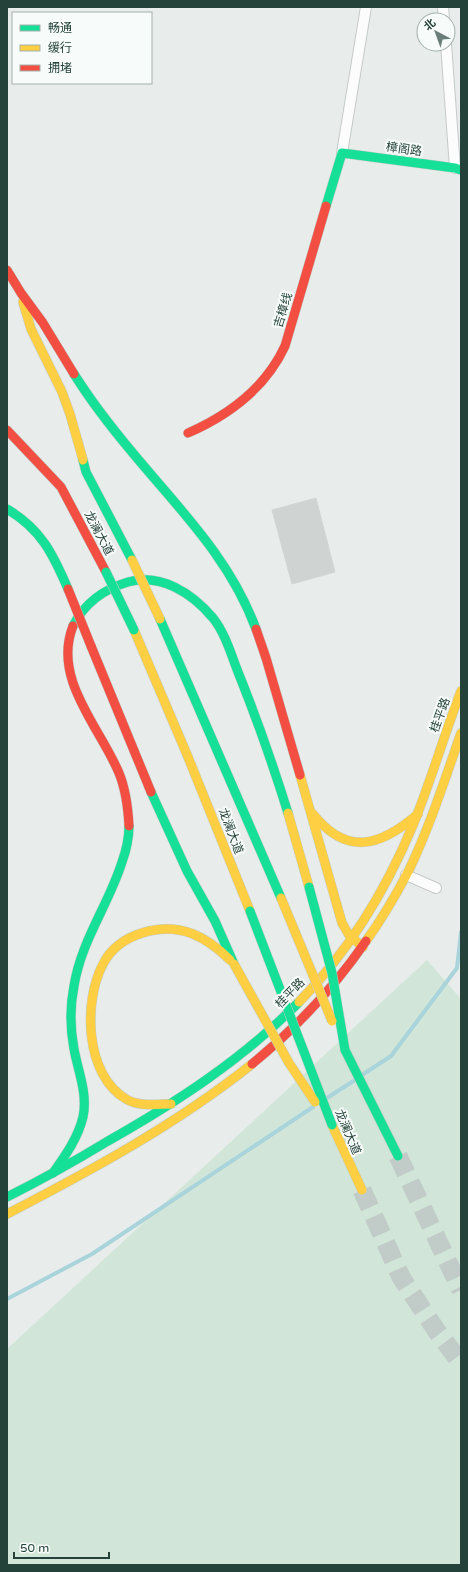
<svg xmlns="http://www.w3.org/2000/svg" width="468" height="1572" font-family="'Varela Round','Noto Sans SC',sans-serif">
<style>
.green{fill:#d1e6d8}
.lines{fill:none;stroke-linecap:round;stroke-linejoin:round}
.stream{stroke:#a9d4db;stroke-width:4}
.building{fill:#cfd4d2;stroke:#d1d6d4}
.highway-tunnel{stroke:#c1cbc8;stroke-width:19;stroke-dasharray:19 10;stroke-linecap:butt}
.street-casing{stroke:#c5cac8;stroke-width:12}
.fast-casing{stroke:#c3cbc8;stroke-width:10}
.slow-casing{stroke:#c3cbc8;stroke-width:10}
.jam-casing{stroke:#c3cbc8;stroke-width:10}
.street{stroke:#fcfcfc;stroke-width:10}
.fast{stroke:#16e098;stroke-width:9}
.slow{stroke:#ffcf43;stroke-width:9}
.jam{stroke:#f24e42;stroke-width:9}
.fast-bridge-casing{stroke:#c3ccc9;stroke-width:10;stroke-linecap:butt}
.slow-bridge-casing{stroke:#c3ccc9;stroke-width:10;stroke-linecap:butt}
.jam-bridge-casing{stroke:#c3ccc9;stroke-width:10;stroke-linecap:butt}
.fast-bridge{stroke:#16e098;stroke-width:9}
.slow-bridge{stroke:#ffcf43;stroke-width:9}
.jam-bridge{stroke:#f24e42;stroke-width:9}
.labels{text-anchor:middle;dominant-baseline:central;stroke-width:4;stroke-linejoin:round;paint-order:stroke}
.street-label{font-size:12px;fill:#24423a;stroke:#f7fbf9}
</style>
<rect width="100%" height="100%" fill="#e8edeb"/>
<path class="green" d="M427,960L461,999V1565H7V1349Z"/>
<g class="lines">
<g class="stream">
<path d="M362,1075L391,1056L457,968L461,932"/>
<path d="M327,1098L355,1080"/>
<path d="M7,1299L92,1254L313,1107"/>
</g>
</g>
<path class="building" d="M316,498L335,572L292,584L272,510Z"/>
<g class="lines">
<g class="highway-tunnel">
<path d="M398,1156L461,1290"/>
<path d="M362,1190L401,1277L436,1330L461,1363"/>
</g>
<g class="street-casing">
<g id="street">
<path d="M443,7L444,20"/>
<path d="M446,44L455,168"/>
<path d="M342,153L366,7"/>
<path d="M406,875L436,888"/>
</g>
</g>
<g class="fast-casing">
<g id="fast">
<path d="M326,206L342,153L455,168L461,170"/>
<path d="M74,374C91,401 111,427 132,452C179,509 230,558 256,629"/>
<path d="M83,460L86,472L132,560"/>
<path d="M7,509C41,529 53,554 68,589"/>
<path d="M160,619L281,898"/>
<path d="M73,626C84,604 104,589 128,582C161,573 192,593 213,618C225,633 231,654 238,672C257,719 273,765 288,813"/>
<path d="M151,792L187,871L215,921L234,964"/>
<path d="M345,1050L398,1156"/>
<path d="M53,1173C65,1156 78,1138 83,1117C88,1094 78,1071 74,1049C70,1028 70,1006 74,986C81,941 109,904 122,862C126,851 129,838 129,826"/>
<path d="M7,1197C41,1180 75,1161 108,1141C177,1102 243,1059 299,1002"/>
</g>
</g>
<g class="slow-casing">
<g id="slow">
<path d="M23,302L31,329L62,392L70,414L83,460"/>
<path d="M134,630L188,757L250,911"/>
<path d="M300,775L342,923L349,935L363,947"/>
<path d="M288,813L309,887"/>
<path d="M313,814C347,857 381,846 418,814"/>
<path d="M366,941C382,919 396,895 409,870C430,826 445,779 461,733"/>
<path d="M299,1002C348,952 386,890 413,825C431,781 444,735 461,691"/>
<path d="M171,1104C157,1104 139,1107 126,1099C85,1075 83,1002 103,964C119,933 162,922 193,934C208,940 219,949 230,960"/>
<path d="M332,1125L362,1190"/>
<path d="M7,1214C92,1170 177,1124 252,1064"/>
</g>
</g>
<g class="jam-casing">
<g id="jam">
<path d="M7,270L21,293L43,323L74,374"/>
<path d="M7,430L61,487L106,572"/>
<path d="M188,433C229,415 266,387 285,346L326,206"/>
<path d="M73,626C52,679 100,727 119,773C126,790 128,807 129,826"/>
<path d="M256,629L266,658L300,775"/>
<path d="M91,646L151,792"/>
<path d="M252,1064C296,1028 334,988 366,941"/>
</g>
</g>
<use href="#street" class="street"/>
<use href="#fast" class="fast"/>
<use href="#slow" class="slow"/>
<use href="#jam" class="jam"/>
<g class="fast-bridge-casing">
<g id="fast-bridge">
<path d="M106,572L134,630"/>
<path d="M309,887L332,973L345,1050"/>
<path d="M250,911L332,1125"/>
</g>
</g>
<g class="slow-bridge-casing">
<g id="slow-bridge">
<path d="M132,560L160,619"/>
<path d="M281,898L332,1021"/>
<path d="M234,964L289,1063L315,1102"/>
</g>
</g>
<g class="jam-bridge-casing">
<path id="jam-bridge" d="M68,589L91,646"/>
</g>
<use href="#fast-bridge" class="fast-bridge"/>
<use href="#slow-bridge" class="slow-bridge"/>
<use href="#jam-bridge" class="jam-bridge"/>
</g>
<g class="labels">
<g class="street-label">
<text transform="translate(404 149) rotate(8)">樟阁路</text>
<text transform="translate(283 310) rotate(-73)">吉樟线</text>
<text transform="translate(99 533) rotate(62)">龙澜大道</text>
<text transform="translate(440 715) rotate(-70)">桂平路</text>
<text transform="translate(231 831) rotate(69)">龙澜大道</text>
<text transform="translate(290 993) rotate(-46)">桂平路</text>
<text transform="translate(348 1132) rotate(67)">龙澜大道</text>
</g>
</g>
<rect width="468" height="1572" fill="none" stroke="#24423a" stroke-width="16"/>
<rect x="12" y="12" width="140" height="72" fill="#f7fbf9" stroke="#a3b1ad"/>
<rect x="20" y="25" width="20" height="6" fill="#16e098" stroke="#a3b1ad"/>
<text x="48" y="32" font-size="12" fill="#24423a">畅通</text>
<rect x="20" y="45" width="20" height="6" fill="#ffcf43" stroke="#a3b1ad"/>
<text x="48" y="52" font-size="12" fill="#24423a">缓行</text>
<rect x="20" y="65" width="20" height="6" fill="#f24e42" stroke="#a3b1ad"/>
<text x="48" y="72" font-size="12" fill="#24423a">拥堵</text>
<g transform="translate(436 32) rotate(319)"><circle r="19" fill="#f7fbf9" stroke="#a3b1ad"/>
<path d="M0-3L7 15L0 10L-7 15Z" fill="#697e78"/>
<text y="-6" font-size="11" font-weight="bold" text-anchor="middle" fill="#24423a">北</text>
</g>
<path d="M14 1552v6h95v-6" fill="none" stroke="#24423a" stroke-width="2"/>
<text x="20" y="1552" font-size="12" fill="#24423a" stroke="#f7fbf9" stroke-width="3" paint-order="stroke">50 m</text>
</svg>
